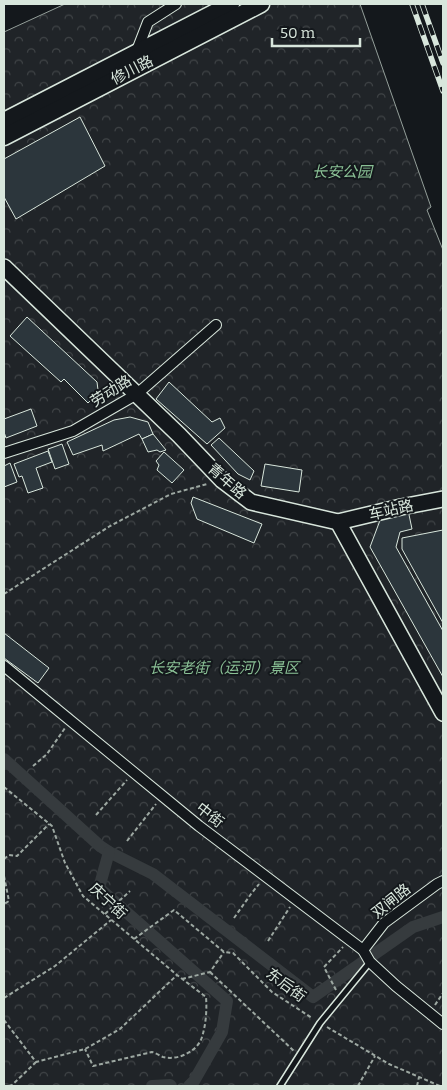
<svg xmlns="http://www.w3.org/2000/svg" width="447" height="1090" font-family="Bitter,'Noto Sans SC',serif">
<style>
.park{fill:url(#park-crowns);stroke:#939e99}
.lines{fill:none;stroke-linecap:round;stroke-linejoin:round}
.canal{stroke:#363b3e;stroke-width:12}
.building{fill:#2c363c;stroke:#d8e6dc}
.lane-casing{stroke:#d8e6dc;stroke-width:8}
.street-casing{stroke:#d8e6dc;stroke-width:12}
.secondary-casing{stroke:#d8e6dc;stroke-width:18}
.primary-casing{stroke:#d8e6dc;stroke-width:19}
.path{stroke:#9da8a2;stroke-width:2;stroke-dasharray:4 2.5;stroke-linecap:butt}
.lane{stroke:#14181c;stroke-width:5}
.street{stroke:#14181c;stroke-width:10}
.secondary{stroke:#14181c;stroke-width:15}
.primary{stroke:#14181c;stroke-width:16}
.rail-casing{stroke:#d8e6dc;stroke-width:5.5}
.rail{stroke:#14181c;stroke-width:4;stroke-dasharray:11;stroke-linecap:butt}
.labels{text-anchor:middle;dominant-baseline:central;stroke-width:4;stroke-linejoin:round;paint-order:stroke}
.street-label{font-size:15px;fill:#d8e6dc;stroke:#14181c}
.park-label{font-size:15px;font-style:italic;fill:#8ac095;stroke:#14181c}
</style>
<defs>
<pattern id="park-crowns" width="20" height="18" patternUnits="userSpaceOnUse" patternTransform="scale(1.25)"><rect width="20" height="18" fill="#202428"/><path d="M2 6a3 3 0 1 1 6 0M12 15a3 3 0 1 1 6 0" fill="none" stroke="#404447"/></pattern>
</defs>
<rect width="100%" height="100%" fill="#14181c"/>
<path class="park" d="M65,4H360L431,207L427,210L443,250V1086H4V32Z"/>
<g class="lines">
<g class="canal">
<path d="M4,759L100,846L109,852L153,874L313,997L413,927L443,917"/>
<path d="M109,852L99,888L227,1001L222,1032L194,1081L189,1086"/>
<path d="M152,1086L170,1085L171,1086"/>
</g>
</g>
<g class="building">
<path d="M80,117L105,166L16,219L4,197V159Z"/>
<path d="M27,317L97,382L98,390L95,396L88,403L64,379L61,382L10,336Z"/>
<path d="M169,382L212,422L220,418L225,428L207,444L156,399Z"/>
<path d="M31,409L37,426L6,438L4,432V419Z"/>
<path d="M130,417L148,422L153,434L142,439L139,434L103,451L102,445L73,455L67,442L114,420Z"/>
<path d="M153,434L166,450L160,452L157,450L148,452L142,439Z"/>
<path d="M219,438L254,471L250,480L238,474L211,445Z"/>
<path d="M62,444L69,464L55,469L48,449Z"/>
<path d="M48,451L52,462L36,468L43,488L28,493L22,476L19,477L14,464Z"/>
<path d="M164,452L184,470L172,483L157,470L159,465L156,461Z"/>
<path d="M10,463L17,482L4,487V466Z"/>
<path d="M265,464L302,470L299,492L261,486Z"/>
<path d="M193,497L262,524L254,543L197,519L191,503Z"/>
<path d="M408,510L412,529L400,532L396,547L443,631V677L370,547L382,515Z"/>
<path d="M443,530V623L402,549V538Z"/>
<path d="M4,633L49,668L38,683L4,658Z"/>
</g>
<g class="lines">
<g class="lane-casing">
<path id="lane" d="M280,1086L320,1023L370,962"/>
</g>
<g class="street-casing">
<g id="street">
<path d="M136,53L148,22L176,4"/>
<path d="M4,453L73,431L137,394L216,325"/>
<path d="M4,666L199,826L363,950L370,962L396,986L443,1024"/>
<path d="M363,950L384,923L437,884L443,881"/>
</g>
</g>
<g class="secondary-casing">
<g id="secondary">
<path d="M4,267L179,435L222,480L251,502L338,522L401,507L443,499"/>
<path d="M338,522L443,713"/>
</g>
</g>
<g class="primary-casing">
<g id="primary">
<path d="M4,121L231,4"/>
<path d="M4,137L261,4"/>
</g>
</g>
<g class="path">
<path d="M4,594L110,526L171,494L207,484"/>
<path d="M33,766L47,754L65,728"/>
<path d="M4,787L52,826L65,863L83,896L177,975L206,997C207,1010 206,1024 202,1037C198,1051 178,1061 163,1057C160,1056 156,1053 152,1052L93,1066L85,1049"/>
<path d="M96,815L127,780"/>
<path d="M127,841L156,804"/>
<path d="M4,859L9,855L17,856L49,824"/>
<path d="M4,876L9,901L4,904"/>
<path d="M105,914L130,891"/>
<path d="M234,918L251,894L259,884"/>
<path d="M134,939L174,910L224,952L233,953L272,992L312,1018"/>
<path d="M268,941L290,907"/>
<path d="M210,972L294,1051"/>
<path d="M182,979L210,972L224,952"/>
<path d="M336,990L324,967L343,947"/>
<path d="M4,998L55,966L111,920"/>
<path d="M435,1005L443,993"/>
<path d="M4,1020L36,1062L85,1049L120,1029L177,975"/>
<path d="M327,1027L389,1064L440,1086"/>
<path d="M9,1086L12,1085L36,1062"/>
<path d="M358,1086L375,1056"/>
<path d="M417,1086L419,1077"/>
</g>
<use href="#lane" class="lane"/>
<use href="#street" class="street"/>
<use href="#secondary" class="secondary"/>
<use href="#primary" class="primary"/>
<g class="rail-casing">
<g id="rail">
<path d="M412,4L443,91"/>
<path d="M422,4L443,63"/>
</g>
</g>
<use href="#rail" class="rail"/>
</g>
<g class="labels">
<g class="street-label">
<text transform="translate(132 70) rotate(-27)">修川路</text>
<text transform="translate(111 391) rotate(-32)">劳动路</text>
<text transform="translate(227 481) rotate(41)">青年路</text>
<text transform="translate(391 510) rotate(-13)">车站路</text>
<text transform="translate(210 815) rotate(38)">中街</text>
<text transform="translate(108 901) rotate(43)">庆宁街</text>
<text transform="translate(391 901) rotate(-39)">双闸路</text>
<text transform="translate(286 985) rotate(37)">东后街</text>
</g>
<g class="park-label">
<text x="342" y="172">长安公园</text>
<text x="224" y="668">长安老街（运河）景区</text>
</g>
</g>
<rect width="447" height="1090" fill="none" stroke="#d8e6dc" stroke-width="10"/>
<path d="M272 38v8h88v-8" fill="none" stroke="#d8e6dc" stroke-width="2.5"/>
<text x="280" y="38" font-size="15" fill="#d8e6dc" stroke="#14181c" stroke-width="4" paint-order="stroke">50 m</text>
</svg>
